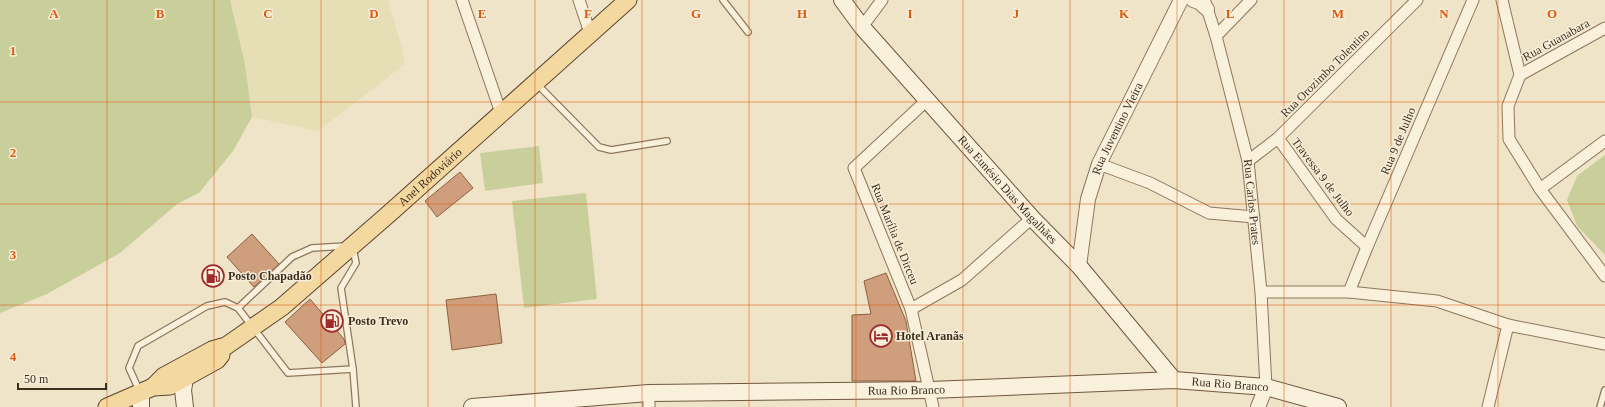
<svg xmlns="http://www.w3.org/2000/svg" width="1605" height="407" font-family="Georgia,serif">
<style>
.farmland{fill:#e6deb5}
.green{fill:#c9cf9b}
.building{fill:#cf9f7d;stroke:#8d5f41}
.lines{fill:none;stroke-linecap:round;stroke-linejoin:round}
.service-casing{stroke:#8d765c;stroke-width:8}
.minor-casing{stroke:#8d765c;stroke-width:13}
.tertiary-casing{stroke:#8d765c;stroke-width:16}
.secondary-casing{stroke:#6f573f;stroke-width:18}
.primary-casing{stroke:#5b4430;stroke-width:19}
.service{stroke:#faf1dc;stroke-width:5.5}
.minor{stroke:#faf1dc;stroke-width:11}
.tertiary{stroke:#faf1dc;stroke-width:14}
.secondary{stroke:#faf1dc;stroke-width:16}
.primary{stroke:#f3d9a0;stroke-width:17}
.grid{fill:none;stroke:#df570d;stroke-width:1;stroke-opacity:0.55}
.labels{text-anchor:middle;dominant-baseline:central;stroke-width:3;stroke-linejoin:round;paint-order:stroke}
.street-label{font-size:12px;fill:#3d2e20;stroke:#f7eed8}
.poi-label{font-size:12px;font-weight:bold;fill:#3d2e20;stroke:#f7eed8;text-anchor:start}
.grid-label{font-size:13px;text-anchor:middle;font-weight:bold;fill:#df570d;stroke:#f7eed8;stroke-width:3;stroke-linejoin:round;paint-order:stroke}
</style>
<rect width="100%" height="100%" fill="#f0e4c8"/>
<path class="farmland" d="M230,0H388L403,52L405,64L318,131L252,117L245,64Z"/>
<g class="green">
<path d="M0,0H230L245,64L252,117L233,151L199,193L177,204L120,253L47,294L0,313Z"/>
<path d="M539,146L543,183L485,191L480,153Z"/>
<path d="M1605,155V255L1577,226L1567,200L1577,176Z"/>
<path d="M586,193L597,299L524,308L512,201Z"/>
</g>
<g class="building">
<path d="M460,172L473,188L437,217L425,201Z"/>
<path d="M252,234L279,264L254,287L227,257Z"/>
<path d="M886,273L906,321L916,381H852V315L871,314L864,281Z"/>
<path d="M496,294L502,343L452,350L446,300Z"/>
<path d="M310,299L344,339L345,344L322,363L285,322Z"/>
</g>
<g class="lines">
<g class="service-casing">
<g id="service">
<path d="M723,0L748,32"/>
<path d="M537,84L599,147L611,150L667,141"/>
<path d="M353,248L356,263L341,288L353,369L356,407"/>
<path d="M238,308L292,257L312,248L345,246"/>
<path d="M140,392L129,368L138,346L207,306L225,302L238,308L288,373L353,369"/>
<path d="M1600,407L1605,390"/>
</g>
</g>
<g class="minor-casing">
<g id="minor">
<path d="M462,0L501,113"/>
<path d="M579,0L590,33"/>
<path d="M1502,0L1520,75L1508,106L1509,139L1540,189L1605,276"/>
<path id="s1" d="M1205,2L1216,36L1248,161L1261,292L1266,387"/>
<path d="M862,27L882,0"/>
<path d="M1216,36L1251,0"/>
<path d="M1520,75L1605,28"/>
<path d="M927,100L854,168L911,309L933,407"/>
<path d="M1278,138L1336,219L1367,247"/>
<path d="M1248,161L1278,138L1417,0"/>
<path d="M1099,164L1150,183L1209,213L1254,217"/>
<path d="M1540,189L1605,141"/>
<path d="M1261,292H1349L1437,301L1508,325L1605,344"/>
<path d="M1349,292L1367,247L1473,0"/>
<path d="M911,309L962,280L1032,218"/>
<path d="M649,393V407"/>
<path d="M1488,407L1508,325"/>
</g>
</g>
<g class="tertiary-casing">
<g id="tertiary">
<path d="M1193,0L1199,2L1207,9"/>
<path id="s2" d="M1079,266L1088,199L1099,164L1181,0"/>
<path d="M1258,407L1266,387"/>
</g>
</g>
<g class="secondary-casing">
<g id="secondary">
<path id="s3" d="M842,0L862,27L927,100L1032,218L1079,266L1174,380"/>
<path d="M185,379L183,390L185,407"/>
<path d="M141,393V407"/>
<path id="s4" d="M472,407L649,393L930,390L1174,380L1266,387L1338,407"/>
</g>
</g>
<g class="primary-casing">
<g id="primary">
<path id="s5" d="M153,387L164,376L212,350L226,346L282,307L391,212L628,0"/>
<path d="M107,407L153,387L170,386L217,360L221,355"/>
</g>
</g>
<use href="#service" class="service"/>
<use href="#minor" class="minor"/>
<use href="#tertiary" class="tertiary"/>
<use href="#secondary" class="secondary"/>
<use href="#primary" class="primary"/>
</g>
<path class="grid" d="M107,0V407M214,0V407M321,0V407M428,0V407M535,0V407M642,0V407M749,0V407M856,0V407M963,0V407M1070,0V407M1177,0V407M1284,0V407M1391,0V407M1498,0V407M0,102H1605M0,204H1605M0,305H1605"/>
<defs>
<g id="fuel-ring" transform="scale(1.15)"><circle r="9.5" fill="#f7eed8" stroke="#9e2a2b" stroke-width="1.5"/><path d="M-5.5-6h7V0h2V4h1.3V-2.5L3-4.5l.8-.8L6-3V5H2.5V1h-1V6h-7ZM-4.2-4.7v3.2H.2V-4.7Z" fill="#9e2a2b"/></g>
<g id="hotel-ring" transform="scale(1.15)"><circle r="9.5" fill="#f7eed8" stroke="#9e2a2b" stroke-width="1.5"/><path d="M-6-4.5h1.5V1H6V5H4.5V3h-9V5H-6ZM-4 0a1.8 1.8 0 1 1 3.6 0ZM.5 0V-2.5h3Q6-2.5 6 0Z" fill="#9e2a2b"/></g>
</defs>
<g fill-rule="evenodd">
<use href="#fuel-ring" x="213" y="276"/>
<use href="#fuel-ring" x="332" y="321"/>
<use href="#hotel-ring" x="881" y="336"/>
</g>
<g class="labels">
<g class="street-label">
<text transform="translate(1556 40) rotate(-29)">Rua Guanabara</text>
<text transform="translate(1325 73) rotate(-45)">Rua Orozimbo Tolentino</text>
<text stroke="none"><textPath href="#s2" startOffset="144">Rua Juventino Vieira</textPath></text>
<text transform="translate(1398 141) rotate(-67)">Rua 9 de Julho</text>
<text stroke="none"><textPath href="#s5" startOffset="350">Anel Rodoviário</textPath></text>
<text transform="translate(1323 177) rotate(53)">Travessa 9 de Julho</text>
<text stroke="none"><textPath href="#s3" startOffset="252">Rua Eunésio Dias Magalhães</textPath></text>
<text stroke="none"><textPath href="#s1" startOffset="206">Rua Carlos Prates</textPath></text>
<text transform="translate(895 234) rotate(68)">Rua Marília de Dirceu</text>
<text stroke="none"><textPath href="#s4" startOffset="759">Rua Rio Branco</textPath></text>
<text stroke="none"><textPath href="#s4" startOffset="435">Rua Rio Branco</textPath></text>
</g>
<g class="poi-label">
<text x="228" y="276">Posto Chapadão</text>
<text x="348" y="321">Posto Trevo</text>
<text x="896" y="336">Hotel Aranãs</text>
</g>
</g>
<g class="grid-label">
<text x="54" y="18">A</text>
<text x="160" y="18">B</text>
<text x="268" y="18">C</text>
<text x="374" y="18">D</text>
<text x="482" y="18">E</text>
<text x="588" y="18">F</text>
<text x="696" y="18">G</text>
<text x="802" y="18">H</text>
<text x="910" y="18">I</text>
<text x="1016" y="18">J</text>
<text x="1124" y="18">K</text>
<text x="1230" y="18">L</text>
<text x="1338" y="18">M</text>
<text x="1444" y="18">N</text>
<text x="1552" y="18">O</text>
<text x="13" y="55">1</text>
<text x="13" y="157">2</text>
<text x="13" y="259">3</text>
<text x="13" y="361">4</text>
</g>
<path d="M18 383v6h88v-6" fill="none" stroke="#3d2e20" stroke-width="2"/>
<text x="24" y="383" font-size="12" fill="#3d2e20" stroke="#f7eed8" stroke-width="3" paint-order="stroke">50 m</text>
</svg>
